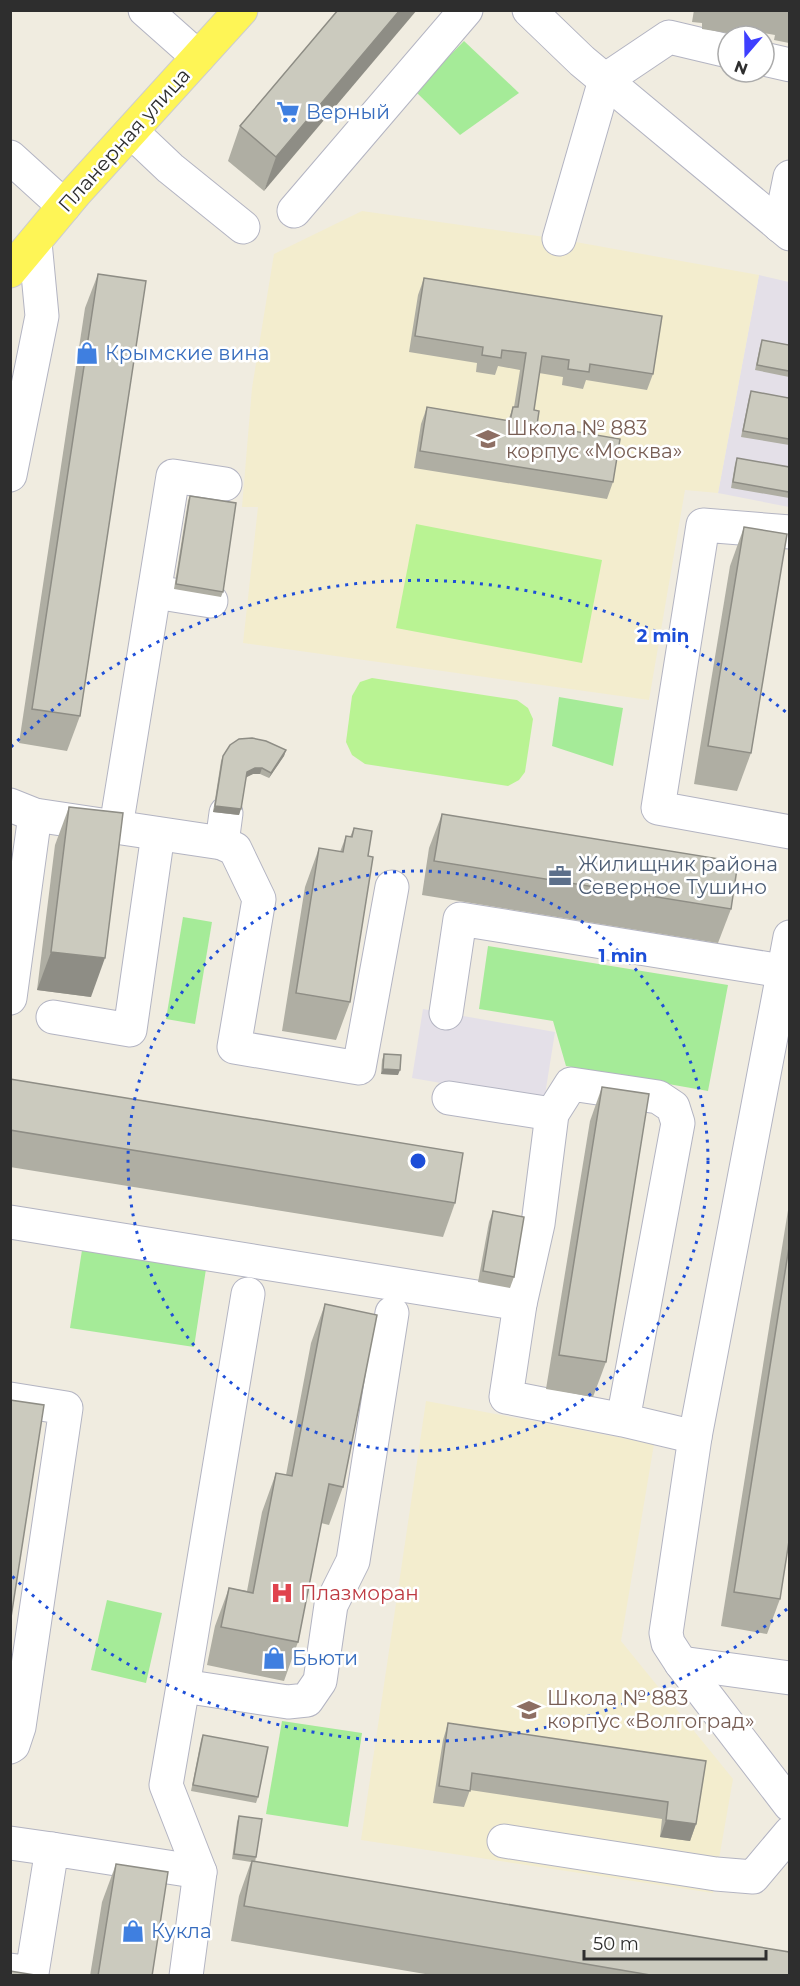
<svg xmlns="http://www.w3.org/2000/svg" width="800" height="1986" font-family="Montserrat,sans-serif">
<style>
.industrial{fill:#e4e0e8}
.education{fill:#f3edce}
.green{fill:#a5eb98}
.pitch{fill:#b9f393}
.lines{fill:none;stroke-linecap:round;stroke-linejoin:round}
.minor-casing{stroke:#b3b4c2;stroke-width:35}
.major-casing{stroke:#cdcdcd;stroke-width:35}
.minor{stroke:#fff;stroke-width:33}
.major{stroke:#fef556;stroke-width:33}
.wall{fill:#afaea3}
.shaded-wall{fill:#8e8d85}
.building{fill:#cbcabe;stroke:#8e8d85;stroke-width:1.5}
.ring{fill:none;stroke:#1d4ed8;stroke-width:3;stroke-dasharray:3 6}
.labels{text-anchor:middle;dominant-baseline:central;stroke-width:5;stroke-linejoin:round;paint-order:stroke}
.shop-label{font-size:20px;fill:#366cbe;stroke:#fff;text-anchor:start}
.street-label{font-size:20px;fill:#2e2e2e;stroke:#fff}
.education-label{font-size:20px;fill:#785e54;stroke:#fff;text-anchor:start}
.service-label{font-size:20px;fill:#4e5e75;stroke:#fff;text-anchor:start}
.health-label{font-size:20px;fill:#be3a42;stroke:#fff;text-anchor:start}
.centre{fill:#1d4ed8;stroke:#fff;stroke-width:3}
.ring-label{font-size:18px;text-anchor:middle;font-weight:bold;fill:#1d4ed8;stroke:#fff;stroke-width:5;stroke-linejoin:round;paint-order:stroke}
</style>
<rect width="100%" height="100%" fill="#f0ece0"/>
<g class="industrial">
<path d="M759,275L789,282V507L718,493Z"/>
<path d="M423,1009L555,1032L544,1101L412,1078Z"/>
</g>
<g class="education">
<path d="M362,211L559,239L759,275L718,493L685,490L649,700L243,643L258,507H242L252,388L274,254Z"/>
<path d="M426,1401L654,1444L621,1641L733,1779L713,1893L361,1840Z"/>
</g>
<g class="green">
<path d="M464,41L519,93L460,135L415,91Z"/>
<path d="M559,697L623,708L613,766L552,746Z"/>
<path d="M183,917L212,922L195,1024L166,1019Z"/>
<path d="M488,946L728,985L708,1091L566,1066L553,1021L479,1009Z"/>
<path d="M82,1250L206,1269L194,1347L70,1328Z"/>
<path d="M107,1600L162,1613L146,1683L91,1670Z"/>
<path d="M282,1721L362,1733L348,1827L266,1814Z"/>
</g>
<g class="pitch">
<path d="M416,524L602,560L582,663L396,628Z"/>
<path d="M372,678L517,700L528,708L533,719L525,772L519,780L508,786L365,764L352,755L346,742L352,696L360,682Z"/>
</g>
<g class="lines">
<g class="minor-casing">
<g id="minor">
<path d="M145,10L198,57"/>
<path d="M529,10L582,61L790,234"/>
<path d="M764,59L790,65"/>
<path d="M132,132L170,168L243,227"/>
<path d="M10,157L64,206"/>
<path d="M294,211L466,10"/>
<path d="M780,226L790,177"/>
<path d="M559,239L605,80L669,37L728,51"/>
<path d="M10,475L42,316L35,242"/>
<path d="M790,532L703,525L658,808L790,832"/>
<path d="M155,592L211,601"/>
<path d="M10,805L35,815L222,843L235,849L259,899L234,1047L359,1068L392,887"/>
<path d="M116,827L173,476L225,484"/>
<path d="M222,843L226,813"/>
<path d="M790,937L695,1437L666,1633L668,1643L681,1663L790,1805"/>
<path d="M10,998L35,815"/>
<path d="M446,1013L460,919L782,971"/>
<path d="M53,1017L130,1030L158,834"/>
<path d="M449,1098L552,1114"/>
<path d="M10,1222L520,1304"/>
<path d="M10,1399L66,1408L19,1727L13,1745L10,1747"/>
<path d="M623,1420L678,1123L673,1107L658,1097L571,1084L552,1114L538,1224L520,1304L506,1397L623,1420L695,1437"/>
<path d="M681,1663L790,1678"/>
<path d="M183,1686L248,1294"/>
<path d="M504,1841L716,1874L753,1877L790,1833"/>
<path d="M10,1843L52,1849"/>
<path d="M10,1970L32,1973L52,1849L200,1872"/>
<path d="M186,1976L200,1872L166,1785L183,1686L288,1702L307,1700L320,1681L331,1605L353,1561L392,1313"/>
</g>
</g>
<g class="major-casing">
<path id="major" d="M10,271L75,193L241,10"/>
</g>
<use href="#minor" class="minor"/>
<use href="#major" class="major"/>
</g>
<g class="wall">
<path d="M338,10L264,191L228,161L240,126Z"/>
<path d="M694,10H789V43L774,40L775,35L757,32L756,36H746L702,29V23L692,22Z"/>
<path d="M98,274L80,716L67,751L19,743L85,308Z"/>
<path d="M424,278L653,374L647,390L586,380L583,389L562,385L563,377L539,373L534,410L537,425L613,482L607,499L414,468L421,424L427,407L508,421L513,407H514L520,370L498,366L495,375L476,372L477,363L409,352L418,295Z"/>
<path d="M762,340L789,345V377L755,370L760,346Z"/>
<path d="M751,391L789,398V445L741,437L749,397Z"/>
<path d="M737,458L789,467V498L731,488L735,464Z"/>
<path d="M190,496L223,592L221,597L174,589L188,501Z"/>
<path d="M744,527L751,753L737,791L694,784L730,566Z"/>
<path d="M286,750L284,756L269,778L260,774H253L246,777L239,815L213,812L221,761L223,756Z"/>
<path d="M69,807L91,997L37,990L55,845Z"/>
<path d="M442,814L731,909L718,943L422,895L429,848Z"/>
<path d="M354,828L368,856L350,1002L336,1040L282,1031L305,887L319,848L340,852L346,836L350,837Z"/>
<path d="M384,1054L398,1075L381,1074L382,1060Z"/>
<path d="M10,1079L455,1203L443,1237L10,1167Z"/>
<path d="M602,1087L606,1362L593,1397L546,1389L590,1121Z"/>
<path d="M789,1204V1541L780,1599L767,1634L721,1626Z"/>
<path d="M493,1211L514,1277L510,1288L478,1282L489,1222Z"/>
<path d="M325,1304L343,1487L329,1525L321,1523L298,1642L284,1681L207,1665L215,1626L229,1588L247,1591L262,1512L276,1473L286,1475L311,1343Z"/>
<path d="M448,1723L706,1761L696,1824L690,1841L660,1837L662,1819L470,1790L464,1807L433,1803L443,1740Z"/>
<path d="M203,1735L258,1797L256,1803L191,1791L201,1740Z"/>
<path d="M239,1816L256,1857L255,1862L789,1976H437L231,1941L239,1896L251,1862L232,1859L237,1822Z"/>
<path d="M116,1864L152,1976H90L102,1902Z"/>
</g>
<g class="shaded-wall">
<path d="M400,10H417L264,191L276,157Z"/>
<path d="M286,750L284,756L269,778L271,773Z"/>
<path d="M255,768H262L260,774H253L245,778L247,772Z"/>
<path d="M215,806L241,809L239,815L213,812Z"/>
<path d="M51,952L105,958L91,997L37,990Z"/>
<path d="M383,1069L400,1070L398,1075L381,1074Z"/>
<path d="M666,1820L696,1824L690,1841L660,1837Z"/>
</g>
<g class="building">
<path d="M338,10H400L276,157L240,126Z"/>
<path d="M98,274L146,281L80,716L32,709Z"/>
<path d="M424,278L662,316L653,374L590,364L589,372L568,369L569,360L542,356L534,410L539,411L537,425L620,439L613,482L420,451L427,407L510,421L513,407H518L526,353L502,350L501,358L482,355L483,347L415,336Z"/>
<path d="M762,340L789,345V371L757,365Z"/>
<path d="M751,391L789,398V439L743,431Z"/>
<path d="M737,458L789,467V492L733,482Z"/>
<path d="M190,496L236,503L223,592L176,584Z"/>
<path d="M744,527L787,534L751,753L708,746Z"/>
<path d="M252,738L266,741L286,750L271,773L262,768H255L247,772L241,809L215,806L223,756L230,745L239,739Z"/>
<path d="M69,807L123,813L105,958L51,952Z"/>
<path d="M442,814L738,862L731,909L434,861Z"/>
<path d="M354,828L372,831L368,856L373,857L350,1002L296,993L319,848L343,852L346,836L352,837Z"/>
<path d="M384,1054L401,1055L400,1070L383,1069Z"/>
<path d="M10,1079L463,1153L455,1203L10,1130Z"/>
<path d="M602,1087L649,1094L606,1362L559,1355Z"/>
<path d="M493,1211L524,1217L514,1277L483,1271Z"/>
<path d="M789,1247V1541L780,1599L734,1592Z"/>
<path d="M325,1304L377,1315L343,1487L329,1484L298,1642L221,1627L229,1588L253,1593L276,1473L292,1476Z"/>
<path d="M10,1400L44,1405L10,1624Z"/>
<path d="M448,1723L706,1761L696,1824L666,1820L668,1802L472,1773L470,1791L439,1786Z"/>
<path d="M203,1735L268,1747L258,1797L193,1785Z"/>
<path d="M239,1816L262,1819L256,1857L234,1854Z"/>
<path d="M252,1861L789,1952V1976H656L244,1906Z"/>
<path d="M116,1864L168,1872L152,1976H98Z"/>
<path d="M10,1971L41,1976H10Z"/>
</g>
<g class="ring">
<circle cx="418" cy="1161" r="290"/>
<path d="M787 1609A580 580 0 0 1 11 1575M11 747A580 580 0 0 1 787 713"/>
</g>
<defs>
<g id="supermarket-bare" transform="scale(1.8)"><path d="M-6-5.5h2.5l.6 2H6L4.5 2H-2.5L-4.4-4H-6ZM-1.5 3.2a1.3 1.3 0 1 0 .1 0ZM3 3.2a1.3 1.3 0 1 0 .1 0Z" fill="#3f7fe0" stroke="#fff" stroke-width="2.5" paint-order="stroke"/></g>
<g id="shop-bare" transform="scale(1.8)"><path d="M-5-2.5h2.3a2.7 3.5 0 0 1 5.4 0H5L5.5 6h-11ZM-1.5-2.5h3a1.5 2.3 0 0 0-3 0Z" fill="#3f7fe0" stroke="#fff" stroke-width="2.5" paint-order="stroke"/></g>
<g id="school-bare" transform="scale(1.8)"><path d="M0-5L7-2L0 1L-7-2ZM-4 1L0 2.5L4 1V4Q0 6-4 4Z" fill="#8d6e63" stroke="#fff" stroke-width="2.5" paint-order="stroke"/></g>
<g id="office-bare" transform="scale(1.8)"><path d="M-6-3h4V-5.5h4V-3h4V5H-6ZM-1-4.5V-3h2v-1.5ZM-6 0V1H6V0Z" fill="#5c6f8a" stroke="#fff" stroke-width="2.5" paint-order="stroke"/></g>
<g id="hospital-bare" transform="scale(1.8)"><path d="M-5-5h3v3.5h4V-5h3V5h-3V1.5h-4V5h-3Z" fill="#e0444e" stroke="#fff" stroke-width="2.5" paint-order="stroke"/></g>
</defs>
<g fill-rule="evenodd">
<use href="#supermarket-bare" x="288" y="112"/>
<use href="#shop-bare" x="87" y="353"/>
<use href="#school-bare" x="488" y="439"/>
<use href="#office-bare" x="560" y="876"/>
<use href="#hospital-bare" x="282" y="1593"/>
<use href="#shop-bare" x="274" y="1658"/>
<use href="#school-bare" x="529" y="1710"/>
<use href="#shop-bare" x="133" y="1931"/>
</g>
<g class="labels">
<g class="shop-label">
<text x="306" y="112">Верный</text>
<text x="105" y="353">Крымские вина</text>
<text x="292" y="1658">Бьюти</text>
<text x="151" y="1931">Кукла</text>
</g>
<g class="street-label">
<text transform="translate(124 140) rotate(-48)">Планерная улица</text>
</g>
<g class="education-label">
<text x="506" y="428">Школа № 883<tspan x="506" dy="23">корпус «Москва»</tspan></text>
<text x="547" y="1698">Школа № 883<tspan x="547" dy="23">корпус «Волгоград»</tspan></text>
</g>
<g class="service-label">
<text x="578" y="864">Жилищник района<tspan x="578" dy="23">Северное Тушино</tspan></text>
</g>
<g class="health-label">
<text x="300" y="1593">Плазморан</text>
</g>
</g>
<circle cx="418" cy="1161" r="9" class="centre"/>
<g class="ring-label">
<text x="663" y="642">2 min</text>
<text x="623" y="962">1 min</text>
</g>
<rect width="800" height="1986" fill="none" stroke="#2e2e2e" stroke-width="24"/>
<g transform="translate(746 54) rotate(200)"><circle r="28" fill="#ffffff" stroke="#ababab" stroke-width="1.5"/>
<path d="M0-4.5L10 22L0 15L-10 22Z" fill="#3e3fff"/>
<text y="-9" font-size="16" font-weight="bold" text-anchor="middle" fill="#2e2e2e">N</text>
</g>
<path d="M584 1950v9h182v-9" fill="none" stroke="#2e2e2e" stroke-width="3"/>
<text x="593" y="1950" font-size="18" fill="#2e2e2e" stroke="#ffffff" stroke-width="4.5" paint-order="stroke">50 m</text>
</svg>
